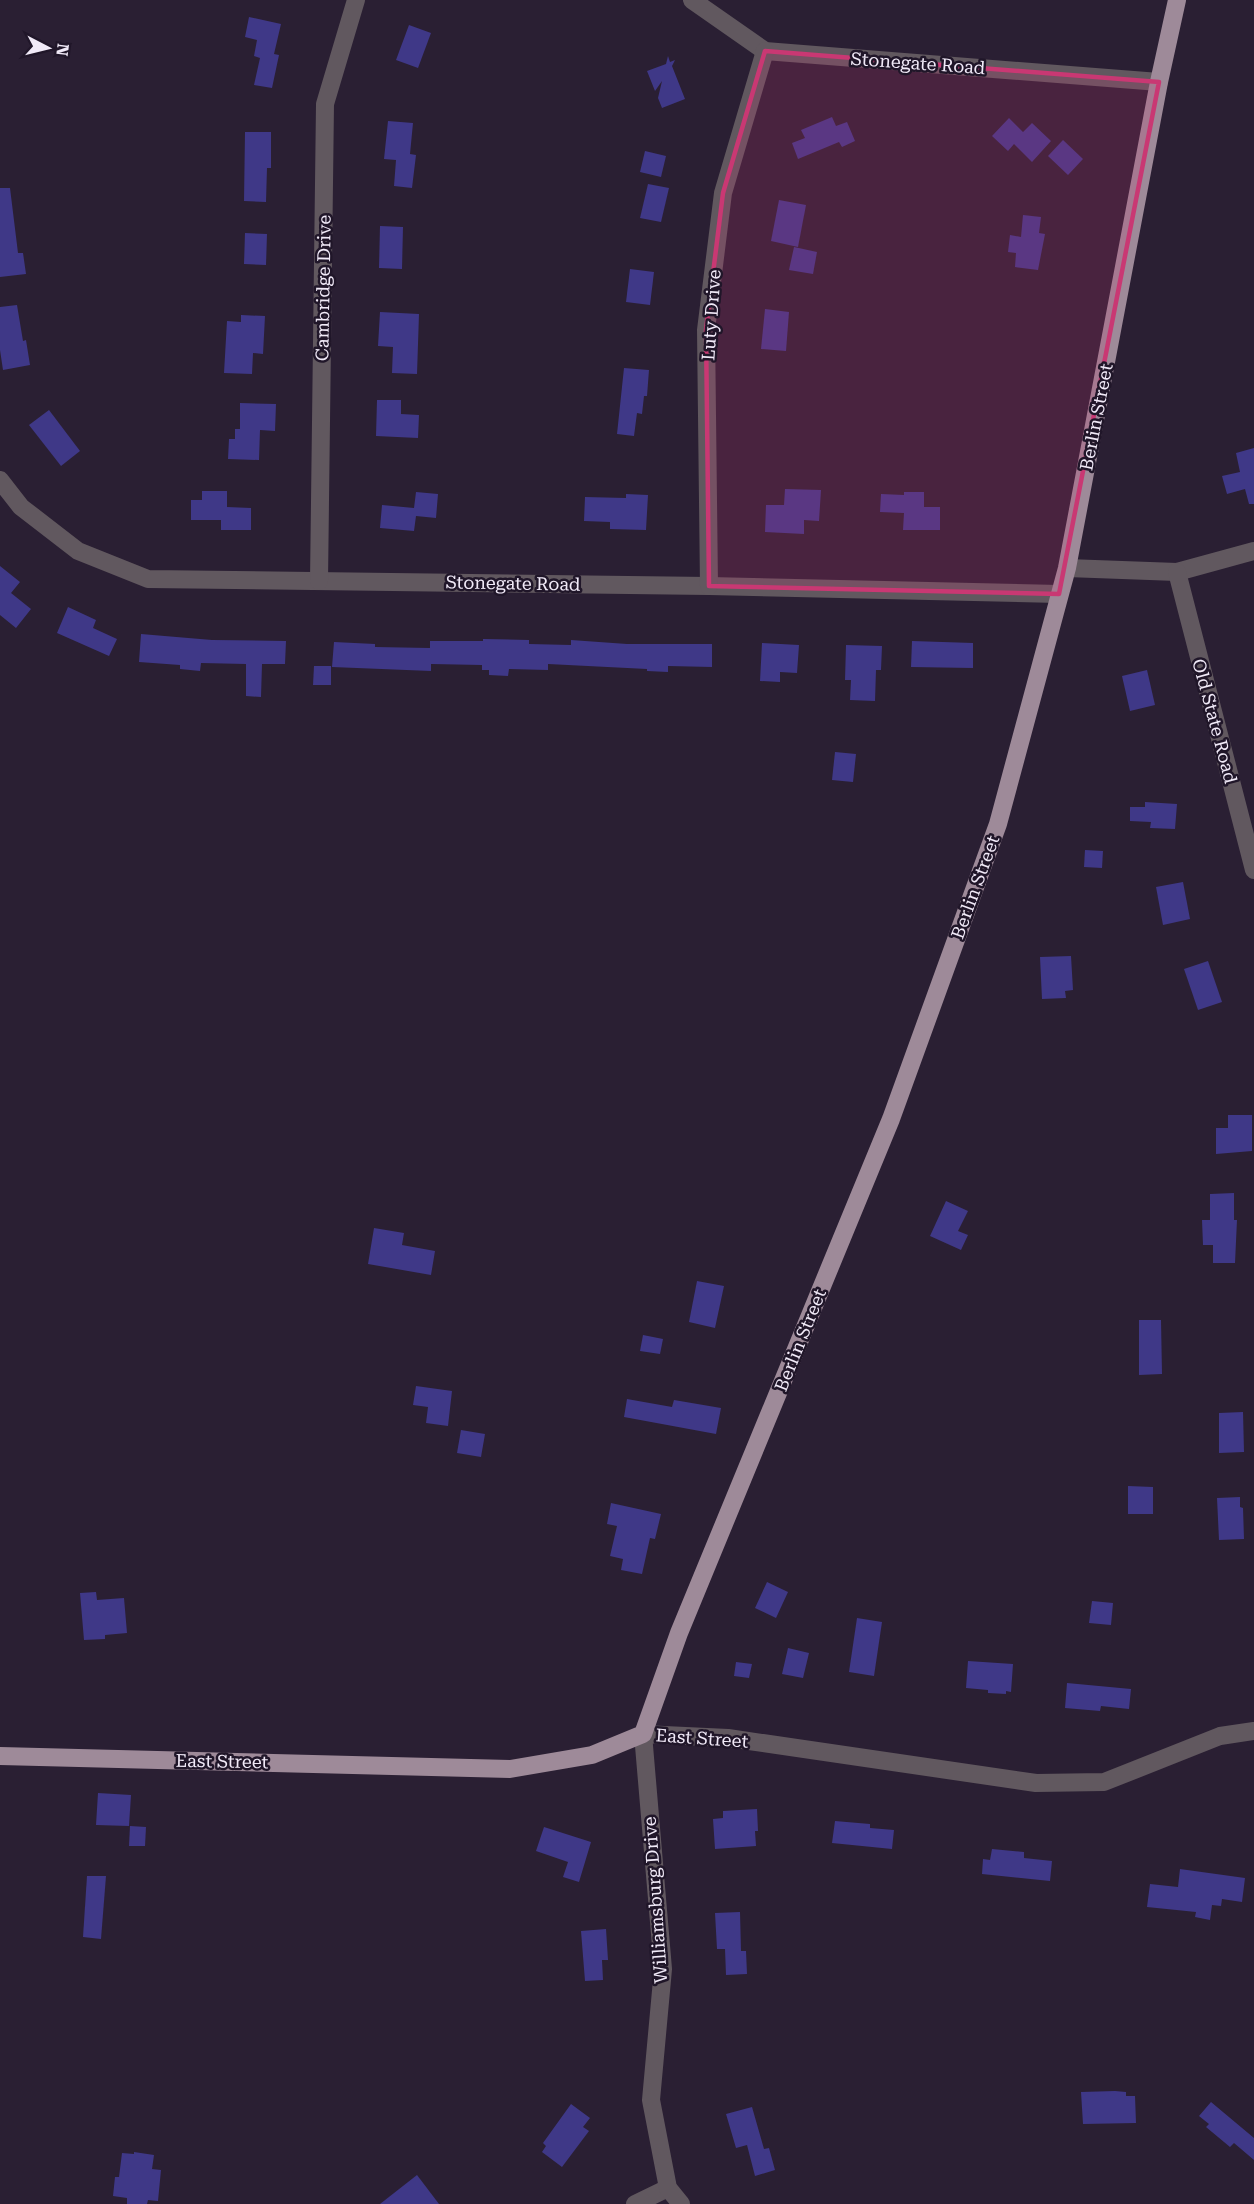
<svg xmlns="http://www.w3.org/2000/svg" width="1254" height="2204" font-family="'Roboto Serif',serif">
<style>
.building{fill:#3f3887}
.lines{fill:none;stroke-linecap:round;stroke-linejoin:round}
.minor{stroke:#61585f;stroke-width:18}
.major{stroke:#9e8a99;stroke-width:18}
.marked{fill:#c93873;fill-opacity:0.2;stroke:#c93873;stroke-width:4.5;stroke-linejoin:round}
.labels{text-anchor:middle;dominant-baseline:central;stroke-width:5;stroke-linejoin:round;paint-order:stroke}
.street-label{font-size:18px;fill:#f1eaf8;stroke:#201629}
</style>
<rect width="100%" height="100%" fill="#2a1f33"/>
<g class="building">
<path d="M249,17L281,24L274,54L279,55L272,88L254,85L260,58L254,56L257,40L245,37Z"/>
<path d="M409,25L431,33L418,68L396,60Z"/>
<path d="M668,56L670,62L675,60L672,66L685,99L662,108L658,98L662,81L655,91L647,71L666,64Z"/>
<path d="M832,117L836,126L847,122L855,141L842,147L839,142L798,159L792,143L805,138L801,130Z"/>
<path d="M1009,118L1023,132L1032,123L1051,141L1032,162L1014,144L1008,151L992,136Z"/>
<path d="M388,121L413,123L410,154L416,155L412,188L394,186L396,160L384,159Z"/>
<path d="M245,132H271V168H267L266,202L244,201Z"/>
<path d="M1063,140L1083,159L1068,175L1048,156Z"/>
<path d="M645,151L666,156L661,177L640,172Z"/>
<path d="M648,184L669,188L661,222L640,218Z"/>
<path d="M0,188H10L18,253H23L26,274L0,277Z"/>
<path d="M779,200L806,205L798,247L771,241Z"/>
<path d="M1023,215L1041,217L1039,233L1045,234L1038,270L1015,267L1016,253L1008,252L1010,235L1021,237Z"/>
<path d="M380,226L403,227L402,269L379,268Z"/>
<path d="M245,233L267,234L266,265L244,264Z"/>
<path d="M794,247L817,252L813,274L789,270Z"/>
<path d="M630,269L654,272L650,305L626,302Z"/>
<path d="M17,305L23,341L26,340L30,365L3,370L0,350V307Z"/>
<path d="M765,309L789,312L786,351L761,349Z"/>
<path d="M380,312L419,314L417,374L392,373L393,347L378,346Z"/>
<path d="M241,315L265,316L263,354L253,353L252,374L224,373L227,321L241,322Z"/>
<path d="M624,368L649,370L647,396H644L642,414L637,413L634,436L617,434Z"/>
<path d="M377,400H401V414L419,415L418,438L376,436Z"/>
<path d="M240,403L276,404L275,431L260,430L259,460L228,459L229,439H235V429H240Z"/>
<path d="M49,410L80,451L61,466L29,425Z"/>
<path d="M1254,448V504H1249L1245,489L1227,494L1222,476L1240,472L1236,453Z"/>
<path d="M785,489L821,490L819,521L804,520V534L765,532L766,505H784Z"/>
<path d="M202,491H227V507L251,508V530H221V520H191V500H202Z"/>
<path d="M416,492L438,494L436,518L416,516L414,531L380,528L382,505L414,508Z"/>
<path d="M904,492H924V507H940V530H903L904,513L880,512L881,494L904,495Z"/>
<path d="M626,494L648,495L646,530L610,529V522L584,521L585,497L626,498Z"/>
<path d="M0,566L20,582L11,593L31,609L16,628L0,615Z"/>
<path d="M68,607L96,620L93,628L117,639L109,656L57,633Z"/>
<path d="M141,634L212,640L286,641L285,664H262L261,697L246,696V664L201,663L200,671L180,669V665L139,662Z"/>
<path d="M483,639L529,640V644L571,645V640L627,644H712V667L668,666V672L647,671V669L548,664V670L509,669L508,676L489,675V670H482V665L431,664V671L332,667L334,642L375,644V647L430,648V641H483Z"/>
<path d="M912,641L973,643V668L911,667Z"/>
<path d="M762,643L799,645L797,673L780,672V682L760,681Z"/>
<path d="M846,645L882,646L881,670H876L875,701L850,700L851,680H845Z"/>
<path d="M314,666H331V685H313Z"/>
<path d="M1147,670L1155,705L1130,711L1122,676Z"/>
<path d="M835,752L856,754L853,782L832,780Z"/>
<path d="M1145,802L1177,804L1175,829L1150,828L1151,822L1130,821V807H1145Z"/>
<path d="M1085,850L1103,851L1102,868L1084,867Z"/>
<path d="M1183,882L1190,919L1163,925L1156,887Z"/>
<path d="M1071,956L1073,990L1065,991L1066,998L1042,999L1040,957Z"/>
<path d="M1208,961L1222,1002L1198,1010L1184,969Z"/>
<path d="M1228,1115H1252V1151L1216,1154V1128H1228Z"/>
<path d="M1234,1193V1220H1237L1235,1263H1213V1245H1203L1202,1220H1210V1194Z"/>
<path d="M946,1201L968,1211L958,1231L968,1235L961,1250L930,1236Z"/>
<path d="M374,1228L404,1233L402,1245L435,1251L431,1275L368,1264Z"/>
<path d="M697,1281L724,1286L715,1328L689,1322Z"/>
<path d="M1139,1320H1161L1162,1374L1139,1375Z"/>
<path d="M643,1335L663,1339L660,1354L640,1351Z"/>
<path d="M416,1386L452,1391L448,1426L426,1423L428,1407L413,1405Z"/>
<path d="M627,1399L672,1407L674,1400L721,1408L716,1434L624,1417Z"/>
<path d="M1243,1412L1244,1452L1219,1453V1413Z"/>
<path d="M461,1430L485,1434L481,1457L457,1453Z"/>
<path d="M1128,1486L1153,1487V1514H1128Z"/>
<path d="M1240,1497V1507L1243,1508L1244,1539L1219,1540L1217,1498Z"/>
<path d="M611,1503L661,1514L655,1539L650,1538L642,1574L621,1570L623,1559L610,1556L617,1526L607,1524Z"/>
<path d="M767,1582L788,1592L776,1618L755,1608Z"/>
<path d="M96,1592L97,1600L124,1598L127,1633L105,1635V1639L84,1640L80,1593Z"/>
<path d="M1092,1601L1113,1603L1111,1625L1089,1623Z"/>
<path d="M857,1618L882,1622L874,1676L849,1672Z"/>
<path d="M788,1648L809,1653L803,1678L782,1674Z"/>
<path d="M968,1661L1013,1664L1011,1692L1006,1691V1694L988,1693V1690L966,1688Z"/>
<path d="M736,1662L752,1664L749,1678L734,1676Z"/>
<path d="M1067,1683L1131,1689L1129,1709L1101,1706L1100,1711L1065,1708Z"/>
<path d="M98,1793L131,1795L129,1826L96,1825Z"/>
<path d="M757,1809L758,1831H755L756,1846L715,1849L713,1819L723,1818V1811Z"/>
<path d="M835,1821L870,1824V1828L894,1830L892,1849L832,1843Z"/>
<path d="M130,1826L146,1827L145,1846H129Z"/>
<path d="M544,1827L591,1842L579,1882L563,1877L568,1862L536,1851Z"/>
<path d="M992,1849L1024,1852V1858L1052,1861L1050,1881L982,1874L983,1859L990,1860Z"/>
<path d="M1180,1869L1245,1878L1242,1902L1222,1899L1221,1906L1212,1905L1210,1920L1195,1917L1196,1912L1147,1907L1150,1884L1178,1887Z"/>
<path d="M87,1876H106L101,1939L83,1937Z"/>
<path d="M740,1912L741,1951H746L747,1974L726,1975L725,1949H717L715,1913Z"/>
<path d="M606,1929L608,1960H602L603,1980L585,1981L581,1931Z"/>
<path d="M1115,2091L1126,2092V2096H1135L1136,2123L1083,2124L1081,2092Z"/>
<path d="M1211,2102L1254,2138V2160L1234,2143L1230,2147L1206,2127L1209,2124L1199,2116Z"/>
<path d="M571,2104L590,2118L583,2127L589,2131L562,2167L542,2152L546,2146L543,2143Z"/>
<path d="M752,2107L764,2149L769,2148L775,2170L755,2176L747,2145L736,2148L726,2114Z"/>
<path d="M134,2152L154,2155L152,2169L161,2170L158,2201L148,2200L147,2204H127V2198L113,2196L115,2177H119L122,2153L134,2154Z"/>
<path d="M417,2175L439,2204H380Z"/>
</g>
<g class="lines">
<g class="minor">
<path d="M692,0L765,51L1159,82"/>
<path d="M0,480L21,507L78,551L148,579L709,586L1059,594"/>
<path d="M1067,568L1177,572L1254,551"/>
<path d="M1177,572L1254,870"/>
<path d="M319,581L325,104L356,0"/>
<path d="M709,586L706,330L723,193L765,51"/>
<path d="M635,2204L668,2188"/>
<path d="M681,2204L668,2188L651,2100L663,1969L643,1734L728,1738L1036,1783L1104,1782L1220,1736L1254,1731"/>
</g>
<path class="major" d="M0,1756L510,1769L592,1755L643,1734L679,1633L891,1119L998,824L1067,568L1159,82L1177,0"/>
</g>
<path class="marked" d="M765,51L1159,82L1059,594L709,586L706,330L723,193Z"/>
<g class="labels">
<g class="street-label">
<text transform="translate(918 63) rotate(4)">Stonegate Road</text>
<text transform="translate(323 288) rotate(-89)">Cambridge Drive</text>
<text transform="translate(711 315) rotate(-86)">Luty Drive</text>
<text transform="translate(1096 417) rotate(-79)">Berlin Street</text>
<text transform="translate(513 583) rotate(1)">Stonegate Road</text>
<text transform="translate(1215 721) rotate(75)">Old State Road</text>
<text transform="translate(975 887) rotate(-70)">Berlin Street</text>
<text transform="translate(800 1340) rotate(-68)">Berlin Street</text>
<text transform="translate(702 1738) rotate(4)">East Street</text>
<text transform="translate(222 1761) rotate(1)">East Street</text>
<text transform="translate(655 1900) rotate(-94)">Williamsburg Drive</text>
</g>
</g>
<g transform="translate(48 48) rotate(97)" stroke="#201629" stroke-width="4.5" paint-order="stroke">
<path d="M0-4.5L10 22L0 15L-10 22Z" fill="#f1eaf8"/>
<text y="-9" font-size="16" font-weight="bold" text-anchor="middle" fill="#f1eaf8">N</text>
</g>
</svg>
